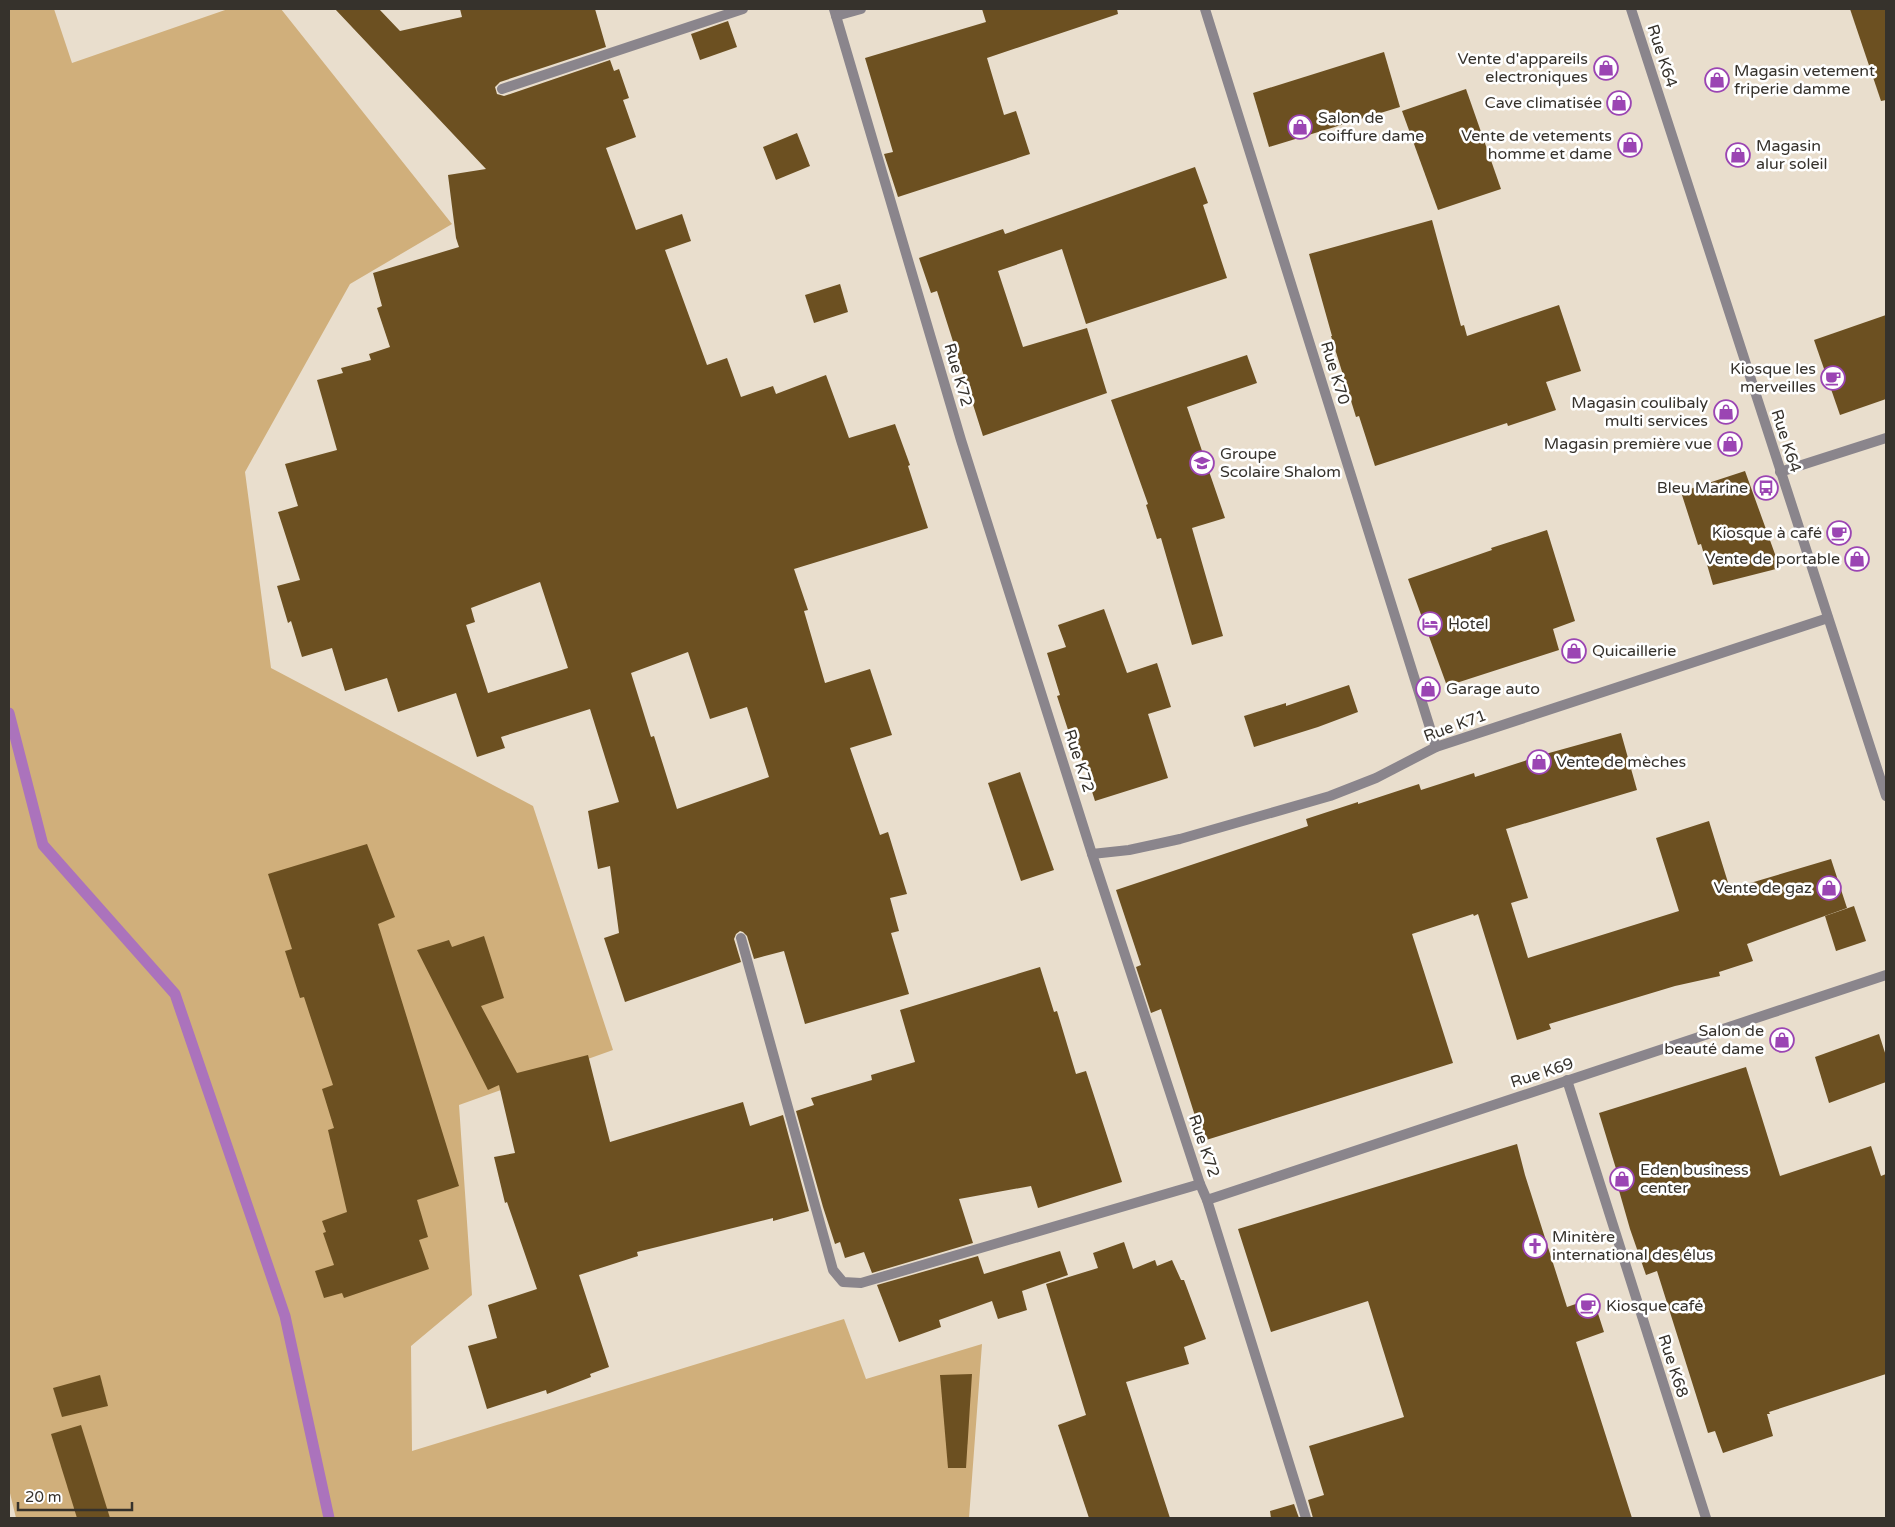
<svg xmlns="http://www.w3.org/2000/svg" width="1895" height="1527" font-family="'Varela Round',sans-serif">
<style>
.green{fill:#d0af7b}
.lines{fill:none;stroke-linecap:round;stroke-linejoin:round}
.stream{stroke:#ab73bc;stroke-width:11}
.building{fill:#6c5021;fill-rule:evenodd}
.service{stroke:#8a858c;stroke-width:10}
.minor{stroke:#8a858c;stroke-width:10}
.tertiary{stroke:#8a858c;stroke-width:10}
.labels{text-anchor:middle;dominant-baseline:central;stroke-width:5;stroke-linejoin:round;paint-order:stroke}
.street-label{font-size:16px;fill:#36322c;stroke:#fff}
.poi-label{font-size:16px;fill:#36322c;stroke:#fff;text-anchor:end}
</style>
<rect width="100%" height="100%" fill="#e9decd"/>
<path class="green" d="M9,9H54L72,63L228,9H281L452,224L350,284L245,472L271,668L533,806L613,1050L459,1105L472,1295L411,1346L412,1451L844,1319L866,1379L982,1344L969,1518H16L9,1489Z"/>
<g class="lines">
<path class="stream" d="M9,713L43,845L175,994L285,1316L329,1518"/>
</g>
<g class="building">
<path d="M335,9H379L400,31L462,17L460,9H595L606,47L500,82L495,87L497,94L504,96L610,60L614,71L619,69L629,98L623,100L636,137L606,148L636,230L682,214L691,241L665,250L707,365L727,358L741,397L773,386L776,394L826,375L849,438L895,424L910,465L908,466L928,528L794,569L808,610L804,611L825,683L870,669L892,735L850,748L880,835L888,832L907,894L890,898L899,931L891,933L909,994L805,1024L784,951L754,959L747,936L743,932L740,931L736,934L734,939L741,962L625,1002L604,938L619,933L610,866L598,869L588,811L619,802L590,709L501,737L505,748L477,757L456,693L398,712L387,678L345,691L332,648L302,657L291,621L288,623L277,586L300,580L278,512L298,506L285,464L337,450L317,380L343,373L341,368L371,360L369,354L390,347L377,308L382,306L373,273L459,247L456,238L448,175L486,169ZM540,582L568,668L488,693L466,625L475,622L471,608ZM688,652L710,719L747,707L769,777L677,809L654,736L651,737L631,673Z"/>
<path d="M982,9H1117L1118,14L987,58L1004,115L1016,111L1030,154L898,197L884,154L893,152L865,58L986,22Z"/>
<path d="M1850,9H1886V100L1881,101Z"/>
<path d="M728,21L737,47L700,60L691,34Z"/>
<path d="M1384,52L1400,107L1269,147L1253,93Z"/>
<path d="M1466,89L1501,189L1438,210L1402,111Z"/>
<path d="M797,133L810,166L776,180L763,147Z"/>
<path d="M1195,167L1208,203L1203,205L1227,278L1086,324L1062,249L998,271L1023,347L1087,328L1107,393L983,436L937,291L931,293L919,258L1003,229L1005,234Z"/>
<path d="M1432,220L1461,326L1464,325L1467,336L1559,305L1581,371L1546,382L1556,410L1508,426L1507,423L1375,466L1359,416L1356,417L1331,336H1332L1309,254Z"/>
<path d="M840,284L848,312L814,323L805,295Z"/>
<path d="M1886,315V399L1840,415L1814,340Z"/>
<path d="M1247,355L1257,383L1187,407L1225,518L1192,528L1223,636L1192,645L1161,538L1157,539L1146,505L1148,504L1111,400Z"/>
<path d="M1745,471L1780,568L1713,585L1701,544L1698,545L1681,492Z"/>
<path d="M1547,530L1575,621L1553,629L1559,650L1447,686L1408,579L1492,550L1491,548Z"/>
<path d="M1104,609L1127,673L1157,663L1171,707L1148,714L1168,778L1095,801L1075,738L1071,739L1057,696L1060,695L1047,653L1066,647L1058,625Z"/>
<path d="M1349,685L1358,712L1318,727L1254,747L1244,716L1286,703V706Z"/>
<path d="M1621,733L1637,790L1506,829L1528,898L1511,903L1528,958L1679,911L1656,838L1709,821L1730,889L1831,859L1847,908L1747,944L1753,961L1719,972L1720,976L1675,986L1549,1024L1551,1029L1517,1040L1478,914L1474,916L1473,914L1412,934L1453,1063L1203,1141L1161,1009L1151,1013L1136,967L1141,965L1116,890L1308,826L1306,819L1358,802V804L1419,784L1421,790L1474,773L1475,777L1549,753Z"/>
<path d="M1020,772L1054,870L1021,881L988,783Z"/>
<path d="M367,844L395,917L378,924L459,1186L417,1200L428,1237L419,1240L429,1269L344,1298L342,1293L324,1298L315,1271L334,1265L323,1233L326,1232L322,1221L347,1212L328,1130L334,1128L322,1089L333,1085L304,997L300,998L285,951L292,949L268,874Z"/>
<path d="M1854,906L1866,941L1836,951L1825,916Z"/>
<path d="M484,936L504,998L481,1006L517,1073L588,1055L610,1142L743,1102L750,1126L783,1115L809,1211L773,1221V1218L637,1252L638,1256L579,1275L609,1367L590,1374L591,1377L547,1394L546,1390L487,1409L468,1346L497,1338L488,1305L537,1289L507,1202L505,1203L494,1157L515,1153L499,1085L488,1090L417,950L449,940L452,947Z"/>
<path d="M1040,967L1054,1012L1057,1011L1076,1074L1086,1071L1122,1182L1038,1208L1031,1186L959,1199L973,1243L872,1273L864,1252L845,1258L840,1242L835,1244L823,1207L796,1111L814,1105L811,1098L872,1080L871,1075L915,1062L900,1010Z"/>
<path d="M1879,1034L1886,1056V1082L1829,1103L1815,1057Z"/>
<path d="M1746,1067L1780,1176L1871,1146L1881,1176L1886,1174V1374L1769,1412L1770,1414H1767L1773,1436L1723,1453L1715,1431L1708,1433L1657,1271L1646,1275L1630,1229L1614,1173L1617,1172L1599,1113Z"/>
<path d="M1517,1144L1525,1175L1567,1307L1593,1298L1604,1332L1576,1342L1632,1518H1313L1308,1500L1324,1495L1309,1446L1404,1417L1368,1301L1271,1332L1238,1229Z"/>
<path d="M1124,1242L1133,1269L1155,1260L1157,1266L1172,1260L1181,1280H1184L1206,1339L1184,1347L1189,1364L1126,1382L1170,1518H1089L1058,1425L1086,1415L1046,1284L1098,1268L1093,1253Z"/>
<path d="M1060,1251L1068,1275L1022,1291L1027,1310L998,1319L992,1301L939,1320L941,1327L899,1342L877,1285L978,1256L984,1274Z"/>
<path d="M972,1374L966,1468H948L940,1375Z"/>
<path d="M100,1375L108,1406L62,1417L53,1388Z"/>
<path d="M81,1425L110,1518H77L51,1434Z"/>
<path d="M1294,1504L1299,1518H1271L1270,1511Z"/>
</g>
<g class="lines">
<path class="service" d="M502,89L743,9"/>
<g class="minor">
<path d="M834,9L961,440L1092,854L1200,1184L1207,1200L1306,1518"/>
<path d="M1205,9L1436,747"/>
<path d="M836,16L861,9"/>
<path d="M1780,472L1886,438"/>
<path d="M1092,854L1129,850L1180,839L1330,796L1376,778L1436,747L1828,618"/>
<path d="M741,938L833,1270L843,1282L861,1283L1200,1184"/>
<path d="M1567,1080L1706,1518"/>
<path d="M1207,1200L1886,975"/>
</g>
<path class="tertiary" d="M1631,9L1886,796"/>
</g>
<defs>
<g id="shop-ring" transform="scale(1.25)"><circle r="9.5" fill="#fff" stroke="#9b45b3" stroke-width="1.5"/><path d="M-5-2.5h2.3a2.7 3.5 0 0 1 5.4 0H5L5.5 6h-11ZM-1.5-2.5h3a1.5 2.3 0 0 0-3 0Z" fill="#9b45b3"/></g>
<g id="cafe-ring" transform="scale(1.25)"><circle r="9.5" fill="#fff" stroke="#9b45b3" stroke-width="1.5"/><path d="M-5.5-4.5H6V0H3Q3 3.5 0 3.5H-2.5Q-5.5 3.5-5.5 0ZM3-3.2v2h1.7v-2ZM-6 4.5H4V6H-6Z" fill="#9b45b3"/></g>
<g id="school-ring" transform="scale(1.25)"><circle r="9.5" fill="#fff" stroke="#9b45b3" stroke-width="1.5"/><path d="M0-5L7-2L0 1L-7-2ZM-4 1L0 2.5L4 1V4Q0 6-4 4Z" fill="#9b45b3"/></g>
<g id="bus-ring" transform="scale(1.25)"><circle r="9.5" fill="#fff" stroke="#9b45b3" stroke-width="1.5"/><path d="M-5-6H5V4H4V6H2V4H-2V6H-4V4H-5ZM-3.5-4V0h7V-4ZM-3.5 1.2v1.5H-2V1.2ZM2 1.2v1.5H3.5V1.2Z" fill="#9b45b3"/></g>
<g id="hotel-ring" transform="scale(1.25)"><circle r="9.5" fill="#fff" stroke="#9b45b3" stroke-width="1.5"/><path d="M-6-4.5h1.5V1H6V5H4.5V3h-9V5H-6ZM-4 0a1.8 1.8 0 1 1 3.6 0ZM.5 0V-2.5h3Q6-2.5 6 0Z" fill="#9b45b3"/></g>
<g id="church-ring" transform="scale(1.25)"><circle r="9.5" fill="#fff" stroke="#9b45b3" stroke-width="1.5"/><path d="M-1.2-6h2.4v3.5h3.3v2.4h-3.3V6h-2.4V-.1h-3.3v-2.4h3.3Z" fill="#9b45b3"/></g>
</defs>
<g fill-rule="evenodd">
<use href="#shop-ring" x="1606" y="68"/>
<use href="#shop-ring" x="1717" y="80"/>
<use href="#shop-ring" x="1619" y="103"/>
<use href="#shop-ring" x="1300" y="127"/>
<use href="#shop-ring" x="1630" y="145"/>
<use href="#shop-ring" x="1738" y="155"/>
<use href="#cafe-ring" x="1833" y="378"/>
<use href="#shop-ring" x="1726" y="412"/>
<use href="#shop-ring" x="1730" y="444"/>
<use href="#school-ring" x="1202" y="463"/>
<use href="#bus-ring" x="1766" y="488"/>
<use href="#cafe-ring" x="1839" y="533"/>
<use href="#shop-ring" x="1857" y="559"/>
<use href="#hotel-ring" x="1430" y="624"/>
<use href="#shop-ring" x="1574" y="651"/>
<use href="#shop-ring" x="1428" y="689"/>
<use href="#shop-ring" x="1539" y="762"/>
<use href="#shop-ring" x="1829" y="888"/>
<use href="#shop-ring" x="1782" y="1040"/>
<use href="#shop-ring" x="1622" y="1179"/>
<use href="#church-ring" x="1535" y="1246"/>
<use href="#cafe-ring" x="1588" y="1306"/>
</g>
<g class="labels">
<g class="street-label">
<text transform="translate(1662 56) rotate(72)">Rue K64</text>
<text transform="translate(1335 373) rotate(73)">Rue K70</text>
<text transform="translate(958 375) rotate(74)">Rue K72</text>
<text transform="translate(1786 441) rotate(72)">Rue K64</text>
<text transform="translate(1455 726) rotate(-20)">Rue K71</text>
<text transform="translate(1079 761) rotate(72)">Rue K72</text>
<text transform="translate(1542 1073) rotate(-18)">Rue K69</text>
<text transform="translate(1204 1146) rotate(71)">Rue K72</text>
<text transform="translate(1673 1366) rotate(72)">Rue K68</text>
</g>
<g class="poi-label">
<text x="1588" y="59">Vente d'appareils<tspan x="1588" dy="18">electroniques</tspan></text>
<text x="1734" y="71" text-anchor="start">Magasin vetement<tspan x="1734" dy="18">friperie damme</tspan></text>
<text x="1602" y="103">Cave climatisée</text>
<text x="1318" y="118" text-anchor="start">Salon de<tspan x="1318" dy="18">coiffure dame</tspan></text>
<text x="1612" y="136">Vente de vetements<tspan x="1612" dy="18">homme et dame</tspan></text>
<text x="1756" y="146" text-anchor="start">Magasin<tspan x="1756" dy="18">alur soleil</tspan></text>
<text x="1816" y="369">Kiosque les<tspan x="1816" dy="18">merveilles</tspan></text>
<text x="1708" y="403">Magasin coulibaly<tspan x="1708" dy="18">multi services</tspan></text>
<text x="1712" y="444">Magasin première vue</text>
<text x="1220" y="454" text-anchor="start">Groupe<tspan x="1220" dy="18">Scolaire Shalom</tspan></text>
<text x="1748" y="488">Bleu Marine</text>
<text x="1822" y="533">Kiosque à café</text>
<text x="1840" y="559">Vente de portable</text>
<text x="1448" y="624" text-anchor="start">Hotel</text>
<text x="1592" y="651" text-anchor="start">Quicaillerie</text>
<text x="1446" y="689" text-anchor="start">Garage auto</text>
<text x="1556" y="762" text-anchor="start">Vente de mèches</text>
<text x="1812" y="888">Vente de gaz</text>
<text x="1764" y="1031">Salon de<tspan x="1764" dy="18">beauté dame</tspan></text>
<text x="1640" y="1170" text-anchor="start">Eden business<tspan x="1640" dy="18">center</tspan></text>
<text x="1552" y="1237" text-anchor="start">Minitère<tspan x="1552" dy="18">international des élus</tspan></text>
<text x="1606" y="1306" text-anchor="start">Kiosque café</text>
</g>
</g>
<rect width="1895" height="1527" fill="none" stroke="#36322c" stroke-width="20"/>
<path d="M18 1502v8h114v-8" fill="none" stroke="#36322c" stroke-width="2.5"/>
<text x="25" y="1502" font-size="15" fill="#36322c" stroke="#ffffff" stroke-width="4" paint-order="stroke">20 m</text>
</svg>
